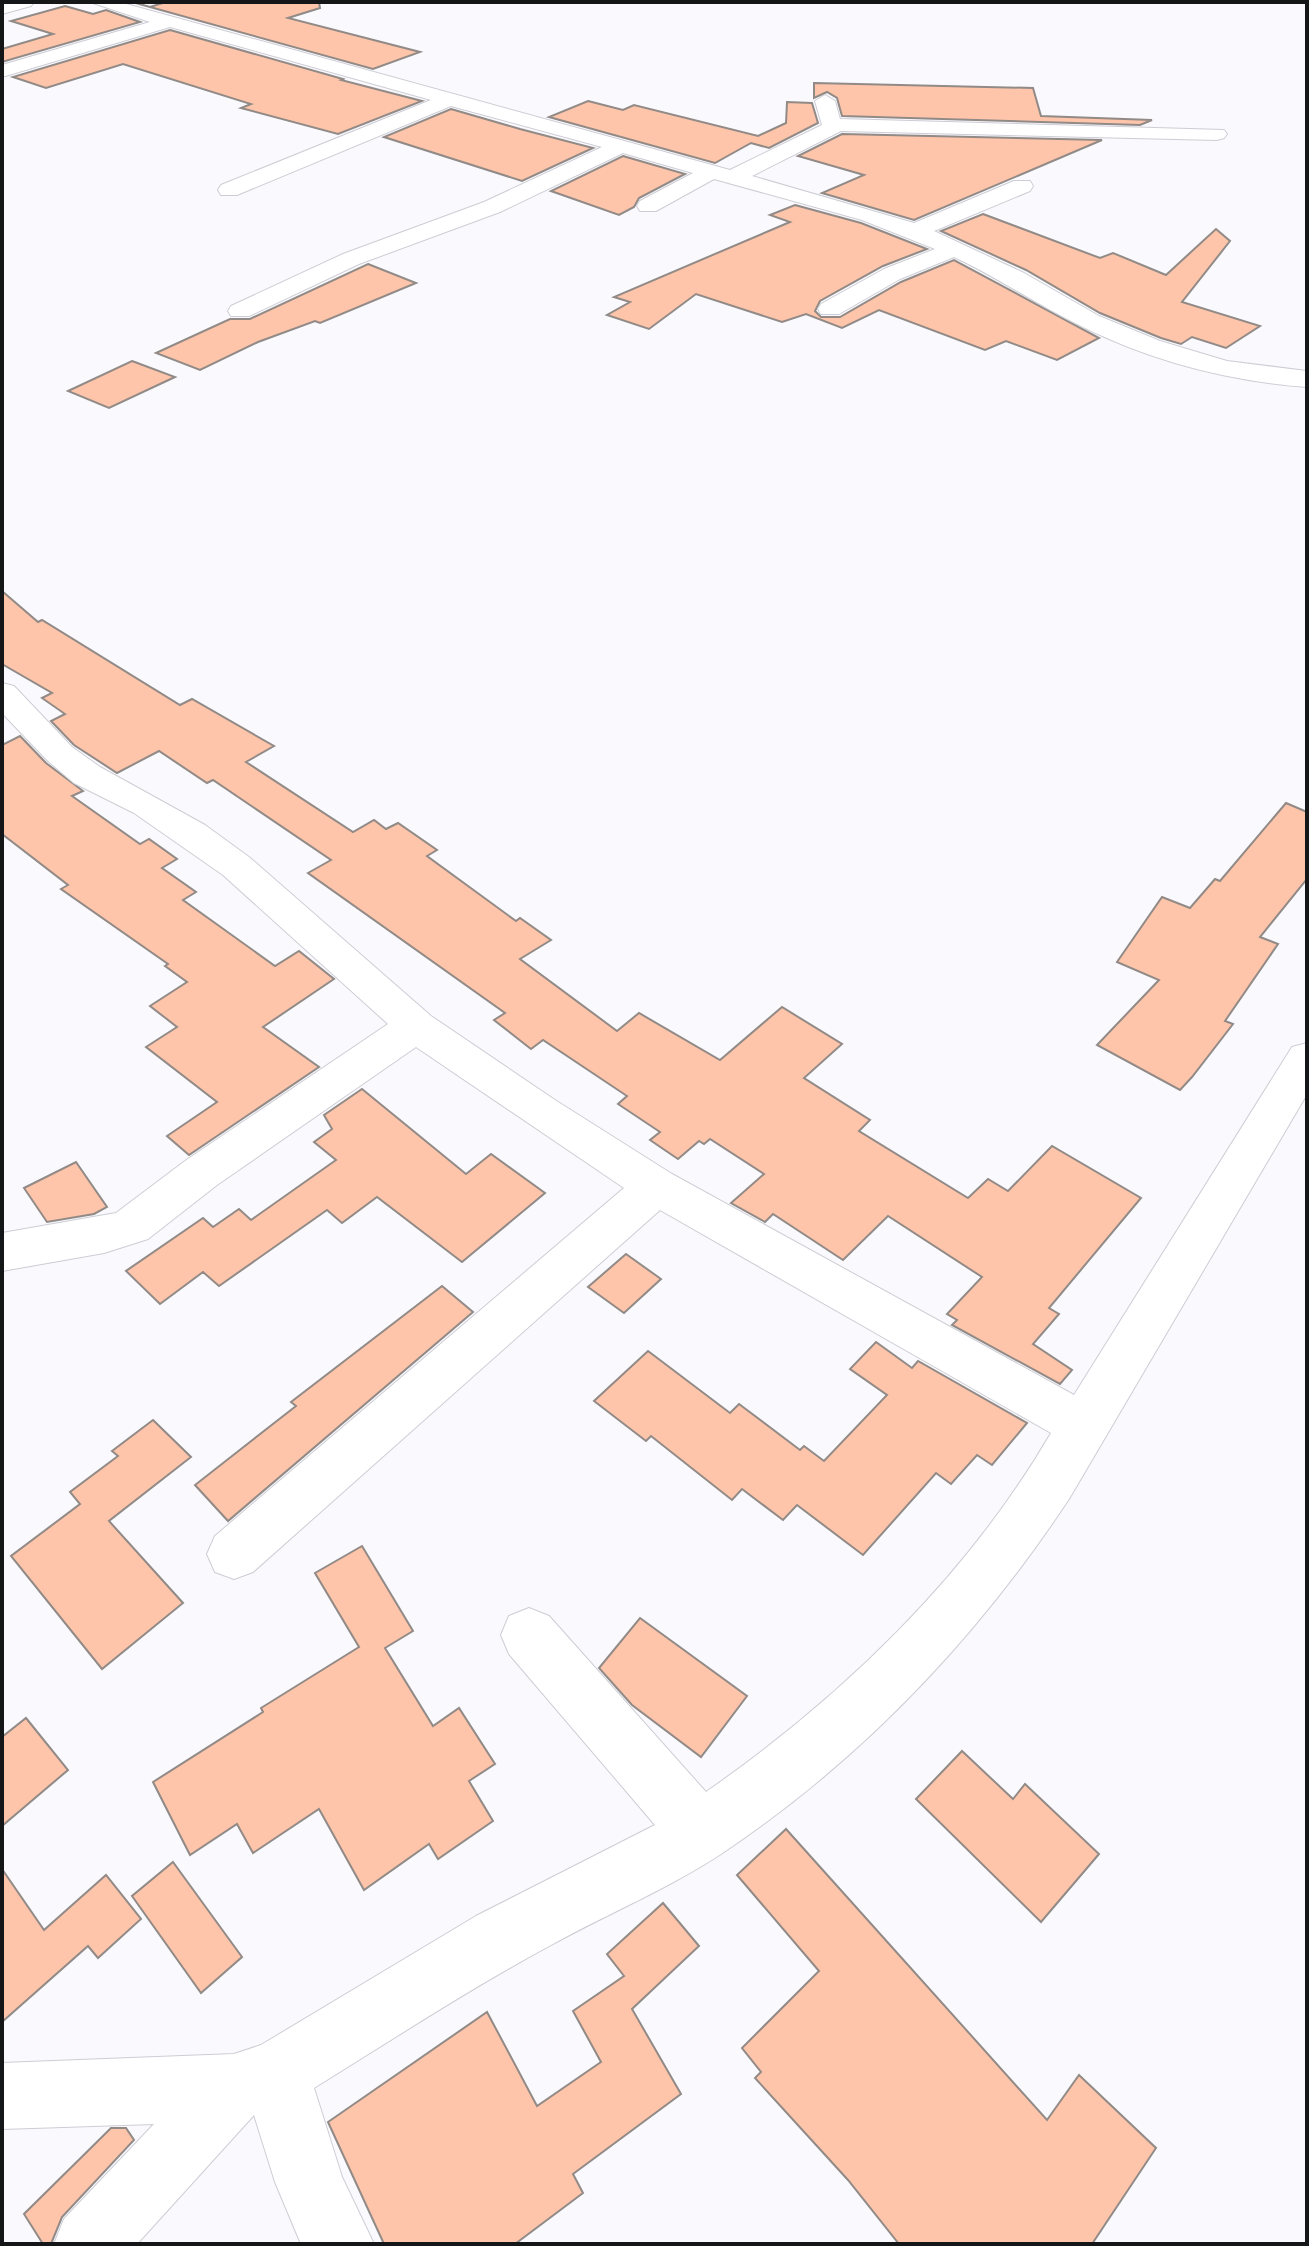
<svg xmlns="http://www.w3.org/2000/svg" width="1309" height="2246" font-family="'PT Serif',serif">
<style>
.building{fill:#ffc5aa;stroke:#918a86;stroke-width:2}
.lines{fill:none;stroke-linecap:round;stroke-linejoin:round}
.minor-casing{stroke:#cdced5;stroke-width:2}
.minor{fill:#fff;fill-rule:evenodd}
</style>
<rect width="100%" height="100%" fill="#f9f9fe"/>
<g class="building">
<path d="M132,2L150,7L166,2H319L320,8L288,18L420,52L373,69Z"/>
<path d="M65,6L93,14L106,10L140,22L2,62V49L53,34L11,21Z"/>
<path d="M170,30L343,79L341,80L422,101L338,134L241,108L251,104L123,64L46,88L13,77Z"/>
<path d="M814,83L1033,88L1041,116L1152,120L1140,125L842,116L837,98L827,92L814,98Z"/>
<path d="M588,101L623,110L634,105L758,136L786,123L787,102L812,103L818,123L769,148L751,143L715,163L549,117Z"/>
<path d="M451,109L520,129L593,148L522,181L384,137Z"/>
<path d="M842,134L1102,140L914,220L822,193L864,175L798,156Z"/>
<path d="M623,156L685,174L639,198L634,207L619,215L551,191Z"/>
<path d="M795,205L861,223L927,249L883,266L820,301L815,311L821,317H840L901,282L954,260L1099,338L1057,360L1006,341L985,350L879,310L842,328L806,314L782,322L696,294L649,329L607,315L630,302L614,297L790,222L770,215Z"/>
<path d="M983,214L1100,258L1113,253L1166,275L1216,229L1230,241L1182,302L1260,326L1226,348L1192,337L1181,344L1161,338L1100,313L1026,270L941,231Z"/>
<path d="M368,264L416,283L320,323L315,321L258,342L200,370L156,353L230,319H250Z"/>
<path d="M132,361L175,377L109,408L68,391Z"/>
<path d="M2,591L38,622L42,620L180,705L192,699L274,746L246,762L353,832L374,820L386,829L398,823L437,850L427,856L516,921L520,918L551,940L520,959L617,1031L639,1013L720,1060L782,1007L842,1044L804,1078L870,1120L859,1131L968,1198L988,1179L1008,1191L1052,1146L1141,1198L1049,1308L1059,1314L1033,1344L1072,1370L1060,1384L952,1325L957,1320L947,1314L982,1277L888,1216L843,1260L773,1214L765,1222L731,1203L764,1174L710,1139L704,1144L699,1141L678,1159L650,1140L660,1132L618,1104L627,1096L543,1040L531,1049L494,1020L505,1013L308,873L331,860L213,780L207,783L159,751L117,773L74,745L51,721L65,714L42,698L52,693L2,664Z"/>
<path d="M20,736L46,763L83,791L72,796L140,844L149,839L177,859L162,868L196,892L183,900L275,966L299,951L334,979L263,1027L319,1067L189,1155L167,1136L217,1102L146,1047L177,1027L150,1006L187,982L165,966L168,964L61,889L68,885L2,834V745Z"/>
<path d="M1286,803L1307,812V879L1260,937L1278,944L1225,1021L1233,1024L1192,1077L1180,1090L1097,1045L1159,980L1117,962L1162,897L1190,908L1215,879L1220,881Z"/>
<path d="M362,1089L466,1174L491,1154L545,1193L462,1262L377,1197L342,1223L327,1210L219,1286L203,1272L160,1304L126,1271L203,1218L213,1227L239,1209L251,1220L336,1160L314,1142L332,1129L324,1115Z"/>
<path d="M76,1162L107,1207L94,1214L47,1222L24,1188Z"/>
<path d="M626,1254L661,1279L624,1313L588,1287Z"/>
<path d="M442,1286L473,1312L228,1521L195,1485L296,1406L291,1402Z"/>
<path d="M876,1342L912,1368L918,1361L1027,1423L992,1465L977,1455L951,1484L936,1473L863,1555L797,1505L783,1520L742,1489L732,1500L651,1436L646,1441L594,1401L648,1351L730,1413L739,1404L800,1450L804,1446L824,1461L887,1395L850,1369Z"/>
<path d="M153,1420L191,1457L109,1521L183,1603L102,1669L11,1556L80,1504L70,1492L118,1456L112,1451Z"/>
<path d="M362,1546L413,1631L385,1648L433,1726L459,1708L495,1764L469,1781L493,1821L438,1859L429,1844L364,1890L319,1809L253,1853L237,1824L190,1855L153,1782L263,1712L261,1708L359,1647L315,1573Z"/>
<path d="M640,1618L747,1696L701,1757L632,1705L599,1668Z"/>
<path d="M26,1718L68,1770L2,1826V1737Z"/>
<path d="M962,1751L1013,1799L1025,1784L1099,1854L1041,1922L916,1799Z"/>
<path d="M786,1829L1047,2120L1079,2075L1156,2148L1092,2244H899L848,2180L755,2078L761,2072L742,2048L819,1971L737,1875Z"/>
<path d="M173,1862L242,1957L201,1993L132,1896Z"/>
<path d="M2,1869L44,1930L106,1875L141,1919L98,1958L88,1946L2,2022Z"/>
<path d="M663,1903L699,1946L632,2009L681,2094L573,2174L583,2193L515,2244H384L328,2122L487,2012L537,2106L601,2062L573,2011L624,1976L607,1954Z"/>
<path d="M111,2128H126L134,2140L62,2217L51,2244H43L24,2214Z"/>
</g>
<g class="lines">
<g class="minor-casing">
<g id="minor">
<path d="M34,2L31,6L2,14V3Z"/>
<path d="M90,2H119L730,170L822,125L815,101L825,95L835,101L840,119L1224,130L1227,134L1224,138L1217,140L841,131L752,176L914,223L1014,181H1030L1033,186L1030,191L934,231L1024,273L1099,316L1160,341L1227,361L1307,371V387C1229,381 1154,362 1083,327C1039,306 999,278 954,257L900,279L839,314H821L818,309L821,304L884,269L935,249L862,220L714,179L656,211H640L637,206L640,201L693,173L623,153L500,212L359,264L249,316H231L228,311L231,306L343,254L484,202L602,147L451,106L237,195H221L218,190L221,185L431,100L170,27L2,77V65L150,22Z"/>
<path d="M2,683L14,686L72,747L100,767L205,825L249,857L431,1016L555,1100L672,1174L1074,1395L1292,1047L1307,1043V1094L1069,1499C977,1638 862,1759 724,1852C670,1888 609,1913 553,1944C471,1988 393,2039 314,2088L342,2177L374,2244H301L275,2182L254,2115L137,2244H54L64,2219L154,2124L2,2129V2063L234,2054L261,2045L476,1916L655,1825L509,1654L501,1635L509,1616L529,1608L549,1616L706,1792C842,1697 967,1577 1051,1433L660,1210L253,1572L234,1579L215,1572L207,1554L215,1536L624,1188L416,1047L217,1185L148,1239L104,1253L2,1271V1233L116,1213L185,1161L388,1024L223,875L134,813L74,783L48,761L2,713Z"/>
</g>
</g>
<use href="#minor" class="minor"/>
</g>
<rect width="1309" height="2246" fill="none" stroke="#151618" stroke-width="8"/>
</svg>
